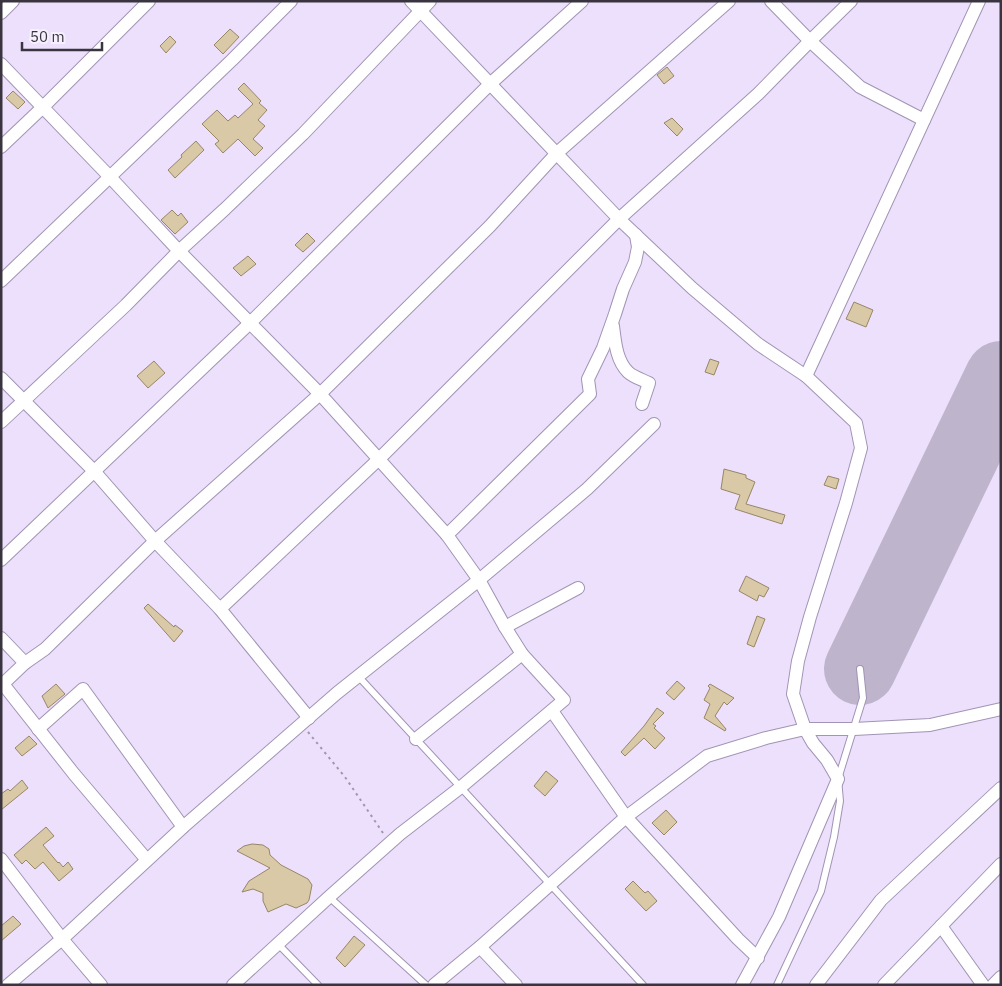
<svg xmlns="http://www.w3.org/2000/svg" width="1002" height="986" font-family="'IBM Plex Sans',sans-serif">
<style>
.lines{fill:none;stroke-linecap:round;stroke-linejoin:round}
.runway{stroke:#beb4cc;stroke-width:72}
.building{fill:#dac9a7;stroke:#978667}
.lane-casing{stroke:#a194b4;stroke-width:8}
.street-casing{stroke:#a194b4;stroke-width:14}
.path{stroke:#a097ac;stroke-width:2;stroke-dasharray:2.5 4;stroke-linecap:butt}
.lane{stroke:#fff;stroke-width:6}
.street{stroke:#fff;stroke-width:12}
</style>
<rect width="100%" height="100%" fill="#ece0fc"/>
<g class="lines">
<path class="runway" d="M860,669L1001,377"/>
</g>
<g class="building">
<path d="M230,29L239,37L223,54L214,45Z"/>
<path d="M170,36L176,42L166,53L160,46Z"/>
<path d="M667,67L674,76L664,84L657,75Z"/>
<path d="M244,83L261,101L259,103L267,110L258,120L265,126L253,139L263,148L255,156L238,139L223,153L215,144L219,141L202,124L217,110L228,121L235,115L238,118L253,104L238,89Z"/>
<path d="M13,91L25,102L18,109L6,98Z"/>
<path d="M672,118L683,129L677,136L664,123Z"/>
<path d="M196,141L204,150L175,178L168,170L182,157L181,155Z"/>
<path d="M172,210L178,216L181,213L188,222L175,234L161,220Z"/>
<path d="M307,233L315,241L303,252L295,245Z"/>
<path d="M248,256L256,264L241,276L233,268Z"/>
<path d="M854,302L873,310L866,327L846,319Z"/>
<path d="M710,359L719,362L714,375L705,372Z"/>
<path d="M154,361L165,373L148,388L137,376Z"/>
<path d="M724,469L746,475V478L755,482L746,504L785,515L782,524L735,509L740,495L721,489Z"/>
<path d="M828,476L839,479L836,489L824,485Z"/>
<path d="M746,576L769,588L764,597L759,595L757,601L739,591Z"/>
<path d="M148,604L174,627L175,625L183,631L174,642L144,608Z"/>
<path d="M757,616L765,619L754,647L747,644Z"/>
<path d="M677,681L685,688L674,700L666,693Z"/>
<path d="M56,684L65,694L48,708L42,696Z"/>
<path d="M710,684L734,698L727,705L724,702L715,716L726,729L725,731L704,718L710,704L704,700L710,688L708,686Z"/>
<path d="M657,708L664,713L653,724L656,726L654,728L665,738L655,749L644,738L625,756L621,752L644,726Z"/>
<path d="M29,736L37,744L22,756L15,748Z"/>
<path d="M546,771L558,781L545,796L534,786Z"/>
<path d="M22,780L28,788L1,810V794L8,789L10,791Z"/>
<path d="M666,810L677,822L664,835L652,823Z"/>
<path d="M46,827L54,836L43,845L58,863L59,862L63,867L68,862L73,869L59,881L43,862L35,869L26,860L22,864L14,855Z"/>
<path d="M252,844L263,845L269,849L270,855L281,865L308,879L312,885L309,900L307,903L296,908L286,904L268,912L263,901V893L253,889L242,892L249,881L270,868L237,851L244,846Z"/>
<path d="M633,881L645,893L648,891L657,901L646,911L625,889Z"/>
<path d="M13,916L21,924L1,941V926Z"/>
<path d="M354,936L365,945L345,967L336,958Z"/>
</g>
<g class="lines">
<g class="lane-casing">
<g id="lane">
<path d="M358,676L643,985"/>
<path d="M329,897L426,985"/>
<path d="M278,944L318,985"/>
<path d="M777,985L821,891L834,837L840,801L838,779L863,698L860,669"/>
</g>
</g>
<g class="street-casing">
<g id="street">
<path d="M411,1L619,219L656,254L692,288L758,344L806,376L856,423L861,448L846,503L810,617L798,661L793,694L805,729L813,743L827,760L838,779L779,917L742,985"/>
<path d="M771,1L810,41L860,87L924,120"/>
<path d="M1,13L13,1"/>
<path d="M1,64L110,177L179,251L250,323L320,394L447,535L479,580L505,627L522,654L564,700L461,787L400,834L329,897L233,985"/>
<path d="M1,147L42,108L149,1"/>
<path d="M1,281L232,60L291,1"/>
<path d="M613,326C615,341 616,360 628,372C633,377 643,380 649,383L642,404"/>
<path d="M806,376L979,1"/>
<path d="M1,378L94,471L155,541L220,609L309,718"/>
<path d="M1,422L126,305L179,251L225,209L303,134L430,1"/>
<path d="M447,535L590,394L588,379L603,348L615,314L623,289L635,262L638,247L636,235"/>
<path d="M1,560L250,323L490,84L582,1"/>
<path d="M220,609L379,459L619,219L758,94L810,41L851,1"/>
<path d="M505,627L578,588"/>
<path d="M1,638L25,663L3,684L74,774L147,860"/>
<path d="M25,663L45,649L155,541L320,394L490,226L557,153L729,1"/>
<path d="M552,711L626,817L738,939L758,958"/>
<path d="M38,729L83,689L183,827"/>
<path d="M416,739L522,654"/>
<path d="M1,859L62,939L101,985"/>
<path d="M941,926L983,985"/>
<path d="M480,947L516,985"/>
<path d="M8,985L62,939L183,827L337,693L479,580L587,489L654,424"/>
<path d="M434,985L480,947L626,817L707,756L766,738L805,729H854L930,725L1001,709"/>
<path d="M816,985L881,900L1001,788"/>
<path d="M884,985L1001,864"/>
<path d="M993,985L1001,977"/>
</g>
</g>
<path class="path" d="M308,732L345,777L383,833"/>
<use href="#lane" class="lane"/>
<use href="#street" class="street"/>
</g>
<rect width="1002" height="986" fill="none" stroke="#3a3441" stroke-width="5"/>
<path d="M22 42v8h80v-8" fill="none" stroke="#3a3441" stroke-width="2.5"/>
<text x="30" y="42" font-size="15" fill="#3a3441" stroke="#f6f0fe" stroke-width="4" paint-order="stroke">50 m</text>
</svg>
